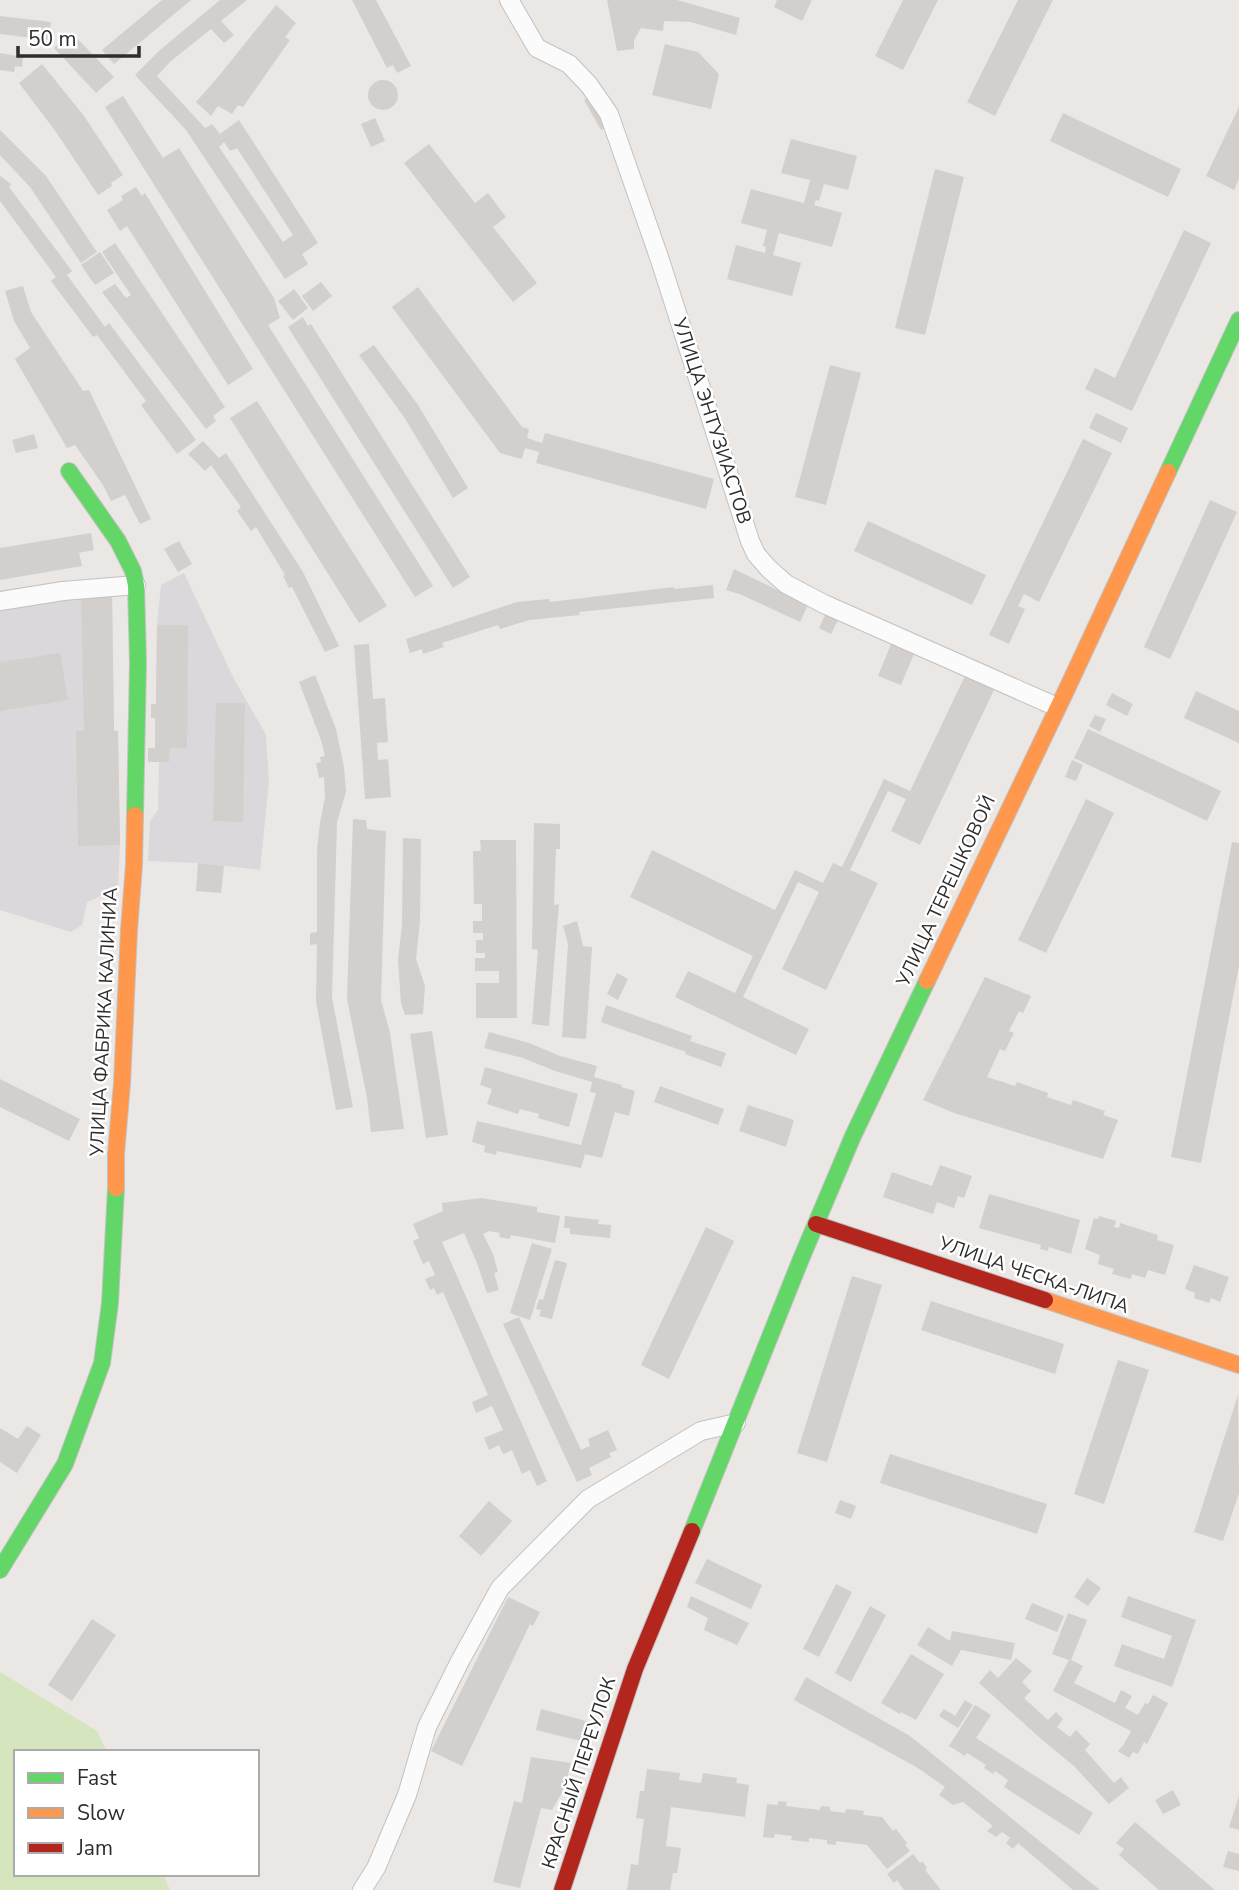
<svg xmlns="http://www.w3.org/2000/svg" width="1239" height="1890" font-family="'Nunito Sans',sans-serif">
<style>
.industrial{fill:#dbd8db}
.pitch{fill:#d5e6be}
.building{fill:#d2cfcd;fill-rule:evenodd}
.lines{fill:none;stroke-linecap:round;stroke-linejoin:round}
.street-casing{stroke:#c3c2c2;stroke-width:20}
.fast-casing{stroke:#c3c2c2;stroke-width:18}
.slow-casing{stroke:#c3c2c2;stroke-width:18}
.jam-casing{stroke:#c3c2c2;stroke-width:18}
.street{stroke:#fcfbfb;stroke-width:18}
.fast{stroke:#63d668;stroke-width:16}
.slow{stroke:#ff974d;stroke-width:16}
.jam{stroke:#b3261e;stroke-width:16}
.labels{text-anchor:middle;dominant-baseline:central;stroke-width:5;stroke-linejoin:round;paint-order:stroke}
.street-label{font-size:19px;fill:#2d2d2d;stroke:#fff}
</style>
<rect width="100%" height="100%" fill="#eae7e4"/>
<g class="industrial">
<path d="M184,573L233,677L266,735L269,782L260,870L198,863L148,861L150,821L158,810L159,762L155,748V718H151V704H156L157,625L161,585Z"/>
<path d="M112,594L114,730L118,731L120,845L118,888L87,902L82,925L71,932L0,910V607Z"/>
</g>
<path class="pitch" d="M0,1672L97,1731L107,1752H16V1874H163L170,1890H0Z"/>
<g class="building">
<path d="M162,0H191L114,64L102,50Z"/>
<path d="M220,0H247L221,21L234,35L224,43L211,29L171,61L157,76L205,128L212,124L220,134L239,120L318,243L302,254L308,264L285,279L186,130L135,75L160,50ZM224,142L230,151L237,148L293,235L283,242L219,147Z"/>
<path d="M352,0H376L411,66L397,73L393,65L387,68Z"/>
<path d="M607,0H677L740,18L736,35L691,22L664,21L663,31L641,28L634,40V49L617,51Z"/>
<path d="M777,0H812L802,21L774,7Z"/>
<path d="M903,0H938L903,70L875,56Z"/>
<path d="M1018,0H1053L995,116L967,102Z"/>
<path d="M276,5L296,23L285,37L290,40L243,107L238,105L232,114L218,106L211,116L196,102L218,77Z"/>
<path d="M0,16L51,22L49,40L0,34Z"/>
<path d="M71,32L114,77L96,93L54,48Z"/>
<path d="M665,44L698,52L719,74L711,109L652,95Z"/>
<path d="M0,53L23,57L22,67L15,66L14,72L0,70Z"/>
<path d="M42,64L84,116L123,175L111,183L112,186L98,195L56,132L19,83Z"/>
<circle cx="383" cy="95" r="15"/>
<path d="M593,95L609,125L601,130L584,100Z"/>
<path d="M123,96L163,158L179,148L274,298L280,318L268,325L433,586L415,597L105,107Z"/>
<path d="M1239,107V179L1234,190L1206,176Z"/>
<path d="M1063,113L1181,169L1168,197L1050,141Z"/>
<path d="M375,118L385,141L371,147L361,124Z"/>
<path d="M0,130L46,176L97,252L81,263L30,187L0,155Z"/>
<path d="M791,139L857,156L848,190L824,184L819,201L816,200L814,205L842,213L832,247L779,233L773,255L801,263L792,296L727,279L736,245L765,253L766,247L763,246L767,230L741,223L751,189L804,203L810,180L781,173Z"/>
<path d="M429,144L475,203L488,193L506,217L493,227L537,283L513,302L404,163Z"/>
<path d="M935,169L964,177L925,335L895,328Z"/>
<path d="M0,176L11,184L9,187L72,271L67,275L105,327L109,323L196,440L177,454L141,405L146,401L97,335L93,337L51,281L56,277L0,201Z"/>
<path d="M136,187L142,196L145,193L253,369L228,385L127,226L120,231L107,210L123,200L121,196Z"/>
<path d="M1184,230L1211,243L1132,411L1085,389L1095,368L1115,378Z"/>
<path d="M115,243L225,407L213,416L216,421L206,429L102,292L115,284L126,298L131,295L102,252Z"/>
<path d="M100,252L114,273L95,285L81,265Z"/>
<path d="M321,282L332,296L313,311L302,296Z"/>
<path d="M23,286L31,312L83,391L89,390L151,519L140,524L125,495L111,501L103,485L75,445L67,448L15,359L30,348L14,321L5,291Z"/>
<path d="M418,287L522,427L529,429L527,438L542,443L545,433L714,479L706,509L536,463L539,452L525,448L522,459L500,453L392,307Z"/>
<path d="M294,289L308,308L293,320L278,301Z"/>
<path d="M303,317L308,326L311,324L470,577L453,588L288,327Z"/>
<path d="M374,345L418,405L468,488L453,498L404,417L359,355Z"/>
<path d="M830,365L861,373L826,505L795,497Z"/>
<path d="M257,401L387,606L359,623L230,418Z"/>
<path d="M1096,413L1128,428L1121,443L1089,428Z"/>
<path d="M34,434L38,448L16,453L12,440Z"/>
<path d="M1083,439L1112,453L1039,602L1024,594L1018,606L1025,609L1009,644L989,635Z"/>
<path d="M203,441L219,458L226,453L303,572L339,646L325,652L292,587L289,588L283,576L285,575L256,527L251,531L237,511L241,507L211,465L205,471L188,454Z"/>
<path d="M1210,500L1237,512L1170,659L1144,647Z"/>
<path d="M868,521L986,575L972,605L854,551Z"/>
<path d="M91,533L94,550L79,553L82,566L0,580V548Z"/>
<path d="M179,541L192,564L178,572L164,549Z"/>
<path d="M734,569L808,605L800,622L742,595L726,590Z"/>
<path d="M713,585L714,598L579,612L580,615L529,620L500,629L498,625L442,643L444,647L423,654L422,649L410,653L406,639L517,602L549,599L550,602L674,587V589Z"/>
<path d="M112,594L114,731H118L120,845L78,846L76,731H84L81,595Z"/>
<path d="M825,615L838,620L831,634L819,628Z"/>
<path d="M157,625H188L187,748H170L169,762H148V748H155V718H151V704H156Z"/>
<path d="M369,644L373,699L385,698L388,742L377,743L378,760L388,759L391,797L365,799L354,645Z"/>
<path d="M891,644L914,654L901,685L878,676Z"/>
<path d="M60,653L68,700L0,711V662Z"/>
<path d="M315,675L336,729L344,767L346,792L337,822L332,998L353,1107L336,1110L316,1001L317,944L310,945V933L317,932V850L320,823L325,797L324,777L319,778L316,763L321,762L320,757L325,756L321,740L299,682Z"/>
<path d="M965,676L994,690L920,845L891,831L906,799L888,791L850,870L878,883L826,990L782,969L819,892L798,882L743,997L809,1029L796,1055L675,997L688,971L735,993L753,956L630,897L652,850L775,910L795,870L823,883L833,863L842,867L884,779L910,791Z"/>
<path d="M1196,691L1239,711V743L1184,718Z"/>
<path d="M1112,693L1133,704L1127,716L1106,705Z"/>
<path d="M216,703H245L243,822L213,821Z"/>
<path d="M1095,715L1106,719L1100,732L1089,726Z"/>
<path d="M1088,729L1221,791L1207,821L1074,758Z"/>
<path d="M1072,760L1083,765L1076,781L1065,777Z"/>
<path d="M1086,799L1114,813L1046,953L1018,940Z"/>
<path d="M353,819L366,820L367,829L386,831L381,1000L390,1033L404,1129L371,1132L367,1098L347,999Z"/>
<path d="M534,823L560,824V849H556L554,905L559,904L549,1026L532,1024L538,950L532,949Z"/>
<path d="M403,838L421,839L420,921L416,959L425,986L423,1014L405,1015L401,1003L398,960L402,925Z"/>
<path d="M480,840H516L517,1018H476V983H499V971H475V958H485V953H476V940H483V933H473V921H482V904H474L473,851H481Z"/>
<path d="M1232,842L1239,843V966L1201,1163L1171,1157Z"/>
<path d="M198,863L224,866L221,893L196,891Z"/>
<path d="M577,921L583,946L592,947L586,1039L562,1037L568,944L563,926Z"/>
<path d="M617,973L628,979L618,1000L607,994Z"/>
<path d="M985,977L1031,996L1023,1013L1019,1011L1009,1031L1014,1033L1005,1051L1000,1049L987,1077L1015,1086L1017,1082L1048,1093L1047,1097L1071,1105L1073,1100L1105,1111L1103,1115L1118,1120L1103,1159L954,1113L923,1100Z"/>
<path d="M606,1005L692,1036L690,1041L726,1053L721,1067L685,1054L686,1052L601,1022Z"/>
<path d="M432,1031L448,1135L426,1138L410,1034Z"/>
<path d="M489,1032L529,1043L560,1056L597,1066L594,1077L622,1085L621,1087L635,1091L629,1116L615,1112L602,1158L585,1154L581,1168L497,1151L496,1155L484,1152L485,1146L472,1142L477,1121L581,1145L596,1093L590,1092L592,1082L555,1071L523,1058L484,1048Z"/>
<path d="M485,1067L578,1094L569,1127L538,1118L539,1114L520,1109L518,1114L487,1104L492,1089L480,1085Z"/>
<path d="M0,1079L80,1119L69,1141L0,1107Z"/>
<path d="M660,1086L724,1109L718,1125L654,1102Z"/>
<path d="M748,1105L794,1120L786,1147L739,1131Z"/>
<path d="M940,1165L972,1176L964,1198L958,1196L954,1208L937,1202L933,1214L883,1197L892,1172L932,1186Z"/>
<path d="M989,1194L1080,1220L1071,1254L1049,1247L1048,1251L1040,1249L1041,1245L979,1228Z"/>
<path d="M481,1198L537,1207V1212L560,1216L555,1243L511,1235L510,1239L499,1237L500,1233L489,1231L483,1234L493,1254L498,1272L494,1273L499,1290L487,1293L477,1263L464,1233L442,1242L547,1481L537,1486L530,1470L522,1474L512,1450L503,1454L499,1445L489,1450L484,1438L503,1430L492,1406L476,1413L472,1402L488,1395L443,1292L437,1295L434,1288L430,1290L425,1279L435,1275L429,1261L423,1264L413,1241L419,1238L413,1224L443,1211L442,1203Z"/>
<path d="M565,1216L599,1220L598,1224L611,1225L610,1238L570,1234V1228H564Z"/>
<path d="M1099,1216L1116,1221L1114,1227L1119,1228L1120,1223L1158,1235L1157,1240L1174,1245L1165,1275L1148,1270L1145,1278L1132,1274L1131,1279L1112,1274L1114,1269L1098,1264L1100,1255L1085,1249L1094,1218L1098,1219Z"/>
<path d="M706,1227L734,1241L669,1379L641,1365Z"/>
<path d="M532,1243L552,1249L530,1320L510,1313Z"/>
<path d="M555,1260L567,1263L552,1319L539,1316L541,1310L536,1309L539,1299L543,1300Z"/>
<path d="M1194,1265L1229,1277L1220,1302L1211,1298L1209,1303L1194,1298L1195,1293L1185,1289Z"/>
<path d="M852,1276L882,1285L827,1462L797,1453Z"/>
<path d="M931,1301L1064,1344L1055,1374L921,1330Z"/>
<path d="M519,1317L581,1450L590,1446L588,1439L608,1430L617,1450L609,1453L611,1457L589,1468L592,1475L577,1482L503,1324Z"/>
<path d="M1118,1360L1149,1370L1104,1504L1074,1494Z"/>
<path d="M1238,1395L1239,1493L1223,1541L1194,1532Z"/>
<path d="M27,1426L41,1435L17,1473L0,1462V1428L18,1439Z"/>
<path d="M890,1454L1047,1504L1037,1534L880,1483Z"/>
<path d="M840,1500L856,1506L851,1519L835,1513Z"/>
<path d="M489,1501L512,1521L481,1556L459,1536Z"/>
<path d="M707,1559L762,1585L751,1609L695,1583Z"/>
<path d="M1087,1578L1101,1588L1088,1606L1074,1597Z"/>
<path d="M836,1584L852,1592L819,1657L803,1649Z"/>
<path d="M691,1596L749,1623L737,1645L704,1630L708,1618L687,1607Z"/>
<path d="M1128,1596L1196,1620L1172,1687L1114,1666L1122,1644L1164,1659L1172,1636L1121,1617Z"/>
<path d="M508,1597L540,1612L533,1626L530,1624L462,1766L431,1751Z"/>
<path d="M1032,1603L1064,1616L1057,1632L1025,1619Z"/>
<path d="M870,1606L886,1615L851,1682L835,1673Z"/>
<path d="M1068,1613L1087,1620L1071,1660L1083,1666L1074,1683L1115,1703L1121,1690L1132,1696L1125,1708L1138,1715L1145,1703L1148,1704L1153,1695L1168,1703L1147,1744L1144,1742L1138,1754L1133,1752L1129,1758L1118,1751L1124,1744L1131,1731L1053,1691L1069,1660L1052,1654Z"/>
<path d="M92,1619L116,1635L72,1701L48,1685Z"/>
<path d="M928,1627L950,1641L952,1631L1015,1643L1011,1660L961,1650L952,1666L917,1645Z"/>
<path d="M911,1654L944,1674L916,1720L901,1712L900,1714L881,1703Z"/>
<path d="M1016,1658L1032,1671L1022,1682L1031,1691L1024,1698L1048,1720L1056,1712L1063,1719L1057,1727L1070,1737L1076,1730L1090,1744L1085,1750L1114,1783L1121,1777L1129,1788L1109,1804L1074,1766L1040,1738L979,1683L990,1670L998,1678Z"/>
<path d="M806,1677L910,1736L1100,1890H1073L1018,1843L1013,1849L1006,1843L1010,1838L1002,1832L996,1837L987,1831L993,1826L963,1802L953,1805L939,1795L945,1787L918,1768L794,1700Z"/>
<path d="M965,1700L973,1705L958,1728L939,1716L944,1709L955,1716Z"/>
<path d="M975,1705L991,1715L976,1738L1093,1813L1079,1835L1004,1787L1008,1780L995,1771L993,1774L984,1768L986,1765L967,1753L965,1756L949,1746Z"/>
<path d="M541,1709L590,1722L585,1742L536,1730Z"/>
<path d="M531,1757L571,1763L564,1789L552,1810L541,1808L520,1888L493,1882L514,1801L522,1803Z"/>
<path d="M647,1769L680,1773L679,1780L701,1783L703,1773L737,1778L736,1783L749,1785L745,1817L671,1807L666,1846L681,1848L677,1873H673L670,1890H627L631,1864L638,1865L644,1819L636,1818L640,1791H644Z"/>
<path d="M1173,1790L1181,1805L1163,1814L1155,1800Z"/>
<path d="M1239,1796V1830L1229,1827Z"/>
<path d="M778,1801L787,1802L786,1806L820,1810L821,1806L830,1807V1811L845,1813L846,1809L864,1811L863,1815L882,1817L893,1831L896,1829L907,1843L905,1845L910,1851L887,1869L867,1845L836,1841V1845L827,1844V1840L809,1838V1842L791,1840L792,1836L775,1834L774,1838L763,1837L767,1804L778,1805Z"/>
<path d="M1135,1822L1215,1890H1159L1119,1855L1124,1849L1116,1843Z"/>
<path d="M1228,1851L1239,1854V1871L1223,1867Z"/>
<path d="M913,1854L920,1863L922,1861L927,1868L925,1870L941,1890H904L897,1880L894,1883L887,1874Z"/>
</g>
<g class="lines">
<g class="street-casing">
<g id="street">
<path d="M509,0L537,48L569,64L589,85L609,114L660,260L750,541L756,554L768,568L786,584L824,604L1057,707"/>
<path d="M0,601L63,591L136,585"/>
<path d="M362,1890L376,1868L407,1795L427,1727L460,1661L500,1588L588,1499L701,1431L736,1423"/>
</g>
</g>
<g class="fast-casing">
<g id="fast">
<path d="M69,471L118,541L133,571L136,585L138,663L135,815"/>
<path d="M1168,472L1239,320"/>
<path d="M692,1531L801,1259L853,1136L927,981"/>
<path d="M0,1570L65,1464L102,1363L110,1303L116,1188"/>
</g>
</g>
<g class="slow-casing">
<g id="slow">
<path d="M927,981L1065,693L1168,472"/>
<path d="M116,1188V1154L122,1083L129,930L134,865L135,815"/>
<path d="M1045,1300L1239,1365"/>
</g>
</g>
<g class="jam-casing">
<g id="jam">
<path d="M816,1224L1045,1300"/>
<path d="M562,1890L635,1669L692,1531"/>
</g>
</g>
<use href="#street" class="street"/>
<use href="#fast" class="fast"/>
<use href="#slow" class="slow"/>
<use href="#jam" class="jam"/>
</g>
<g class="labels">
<g class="street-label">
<text transform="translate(712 421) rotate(72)">УЛИЦА ЭНТУЗИАСТОВ</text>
<text transform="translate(946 891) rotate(-65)">УЛИЦА ТЕРЕШКОВОЙ</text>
<text transform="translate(104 1022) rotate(-87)">УЛИЦА ФАБРИКА КАЛИНИА</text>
<text transform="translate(1034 1275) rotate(19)">УЛИЦА ЧЕСКА-ЛИПА</text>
<text transform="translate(579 1773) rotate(-72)">КРАСНЫЙ ПЕРЕУЛОК</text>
</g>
</g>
<rect x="14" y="1750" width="245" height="126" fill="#ffffff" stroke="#ababab" stroke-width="2"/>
<rect x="28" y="1773" width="35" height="10" fill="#63d668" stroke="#ababab" stroke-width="2"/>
<text x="77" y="1785" font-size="21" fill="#2d2d2d">Fast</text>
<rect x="28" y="1808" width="35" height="10" fill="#ff974d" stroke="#ababab" stroke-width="2"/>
<text x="77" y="1820" font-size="21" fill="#2d2d2d">Slow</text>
<rect x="28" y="1843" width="35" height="10" fill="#b3261e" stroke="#ababab" stroke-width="2"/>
<text x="77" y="1855" font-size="21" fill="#2d2d2d">Jam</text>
<path d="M18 46v10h121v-10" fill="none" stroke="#2d2d2d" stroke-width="3.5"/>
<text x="28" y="46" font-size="21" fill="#2d2d2d" stroke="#ffffff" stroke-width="5" paint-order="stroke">50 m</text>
</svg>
